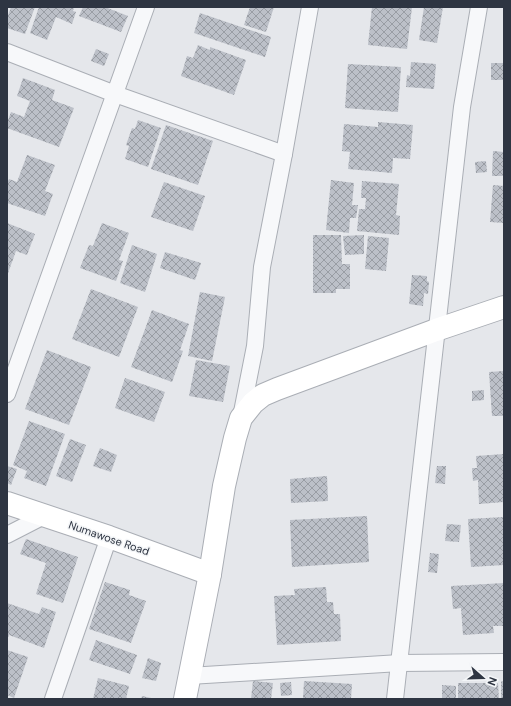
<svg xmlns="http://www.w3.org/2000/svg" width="511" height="706" font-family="'DM Sans',sans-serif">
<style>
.building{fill:url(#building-cross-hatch)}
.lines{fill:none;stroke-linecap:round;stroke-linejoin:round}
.street-casing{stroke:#aaaeb5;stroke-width:18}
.secondary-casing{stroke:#aaaeb5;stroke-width:24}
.street{stroke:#f7f8fa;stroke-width:16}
.secondary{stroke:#fff;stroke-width:22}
.labels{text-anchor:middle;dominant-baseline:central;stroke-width:3;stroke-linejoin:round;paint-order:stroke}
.street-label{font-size:11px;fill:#2e3542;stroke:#f4f6f8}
</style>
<defs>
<pattern id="building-cross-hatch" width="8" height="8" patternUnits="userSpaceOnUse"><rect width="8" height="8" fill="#bcc0c8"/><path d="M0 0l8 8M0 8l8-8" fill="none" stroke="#999da4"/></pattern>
</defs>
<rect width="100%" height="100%" fill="#e5e7eb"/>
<g class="building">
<path d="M11,7H35L25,34L7,28V18Z"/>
<path d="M39,7H74L73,11L76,12L72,24L56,17L47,40L30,33Z"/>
<path d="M83,7H105L128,16L121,32L79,16Z"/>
<path d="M250,7H274L266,32L244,25Z"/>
<path d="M372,7H412L407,49L368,45Z"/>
<path d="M424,7H443L437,43L419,40Z"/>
<path d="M200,13L271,37L265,57L194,33Z"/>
<path d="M198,45L210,50V47L246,60L234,95L181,76L187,56L193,58Z"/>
<path d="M96,49L109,54L104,66L91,61Z"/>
<path d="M411,62L436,64L434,89L406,87L407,75L410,76Z"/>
<rect x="491" y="63" width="13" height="17"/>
<path d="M348,64L401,67L398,112L345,108Z"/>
<path d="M23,78L55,90L52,100L74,108L59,147L7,128V123L11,112L24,117L30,101L17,96Z"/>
<path d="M138,120L161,128L148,167L125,159L129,146L126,145L132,128L135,129Z"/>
<path d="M378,122L413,125L410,159L393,158L392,173L348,169L350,152L342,151L344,124L378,127Z"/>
<path d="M166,125L213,141L198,185L151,169Z"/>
<path d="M493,151L504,152V176H492Z"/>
<path d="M27,155L55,165L45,191L53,194L45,216L7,203V183L9,179L17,182Z"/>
<path d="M486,161L487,172L476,173L475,162Z"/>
<path d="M331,180L354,183L352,205H358L356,218H350L349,233L326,230Z"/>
<path d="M362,181L399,184L396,215L400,216L399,235L357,231L359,209H365L366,198H361Z"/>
<path d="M164,182L205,196L193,231L151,217Z"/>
<path d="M493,185L504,186V223L490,222Z"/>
<path d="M7,223L35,234L27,255L16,251L7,276Z"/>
<path d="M102,223L129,233L119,260L123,261L116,281L80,268L89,245L93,246Z"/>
<path d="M313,235H341L342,264H350V289H336V293H313Z"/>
<path d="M364,235V254L345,255L343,236Z"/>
<path d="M368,236L389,238L386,271L365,269Z"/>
<path d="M132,245L157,254L145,292L120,283Z"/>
<path d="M165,252L201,263L195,280L160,268Z"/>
<path d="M412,275L427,276V281L429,282L428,294L424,293L423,306L409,304Z"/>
<path d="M91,289L138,307L119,357L72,339Z"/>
<path d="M200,292L225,297L212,361L188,356Z"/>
<path d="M152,310L189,324L180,350L183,351L172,382L131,367Z"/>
<path d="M47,350L91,367L69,425L25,409Z"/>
<path d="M196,360L230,366L223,402L189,396Z"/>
<path d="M504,371V416H492L489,372Z"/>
<path d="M125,378L165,392L154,422L115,408Z"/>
<path d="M484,390V400L472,401V391Z"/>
<path d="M29,421L65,434L46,486L24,478L27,471L13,465Z"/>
<path d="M70,439L86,445L72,482L56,476Z"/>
<path d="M100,448L117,455L111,472L93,466Z"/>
<path d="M504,454V502L479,504L478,480L473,481L472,468H477L476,456Z"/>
<path d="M7,466L17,469L11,485L7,483Z"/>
<path d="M437,466H446L445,484L435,483Z"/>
<path d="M327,476L328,501L291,503L290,479Z"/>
<path d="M367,516L369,562L292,567L290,520Z"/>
<path d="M504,517V565L471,567L468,519Z"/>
<path d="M447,524L461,525L459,542L445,541Z"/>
<path d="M26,539L78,557L63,603L36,594L46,563L20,554Z"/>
<path d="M430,553L439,554L437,573L428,572Z"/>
<path d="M105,582L130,590L129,595L146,601L131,643L89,629Z"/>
<path d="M504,583V626H493L494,633L463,635L461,608L453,609L451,586Z"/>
<path d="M326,587L327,602H333L334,614H340L341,641L277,645L274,596L295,595L294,589Z"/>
<path d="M7,603L39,614L42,607L56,612L44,648L9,635V637L7,636Z"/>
<path d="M96,640L137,655L130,674L89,660Z"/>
<path d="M7,650L28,657L14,698L7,695Z"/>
<path d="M148,658L161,663L156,681L142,678Z"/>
<path d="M98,678L129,686L126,699H93Z"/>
<path d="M253,681L273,683L271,699H251Z"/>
<path d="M304,681L352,684L351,699H303Z"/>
<path d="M501,681L504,682V699H501Z"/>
<path d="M291,682L292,695L281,696L280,683Z"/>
<path d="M458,683H498L499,699H458Z"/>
<path d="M442,685L456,686V699H442Z"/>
<path d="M142,696L151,698V699H141Z"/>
</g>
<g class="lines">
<g class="street-casing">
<g id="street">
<path d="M7,52L115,94L284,154"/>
<path d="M7,394L146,7"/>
<path d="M241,417L255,346L262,267L284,154L310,7"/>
<path d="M7,535L44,516"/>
<path d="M189,676L400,663L504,662"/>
<path d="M53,699L109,537"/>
<path d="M395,699L462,107L479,7"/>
</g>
</g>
<g class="secondary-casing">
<g id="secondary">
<path d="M7,503L109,537L210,574"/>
<path d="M185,699L210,574L224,486L235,438L241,418L253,403L263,395L277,389L436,330L504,307"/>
</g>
</g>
<use href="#street" class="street"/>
<use href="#secondary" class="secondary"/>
</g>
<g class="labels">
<g class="street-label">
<text transform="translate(109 538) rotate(19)">Numawose Road</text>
</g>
</g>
<rect width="511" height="706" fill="none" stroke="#2e3542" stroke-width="16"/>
<g transform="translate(483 678) rotate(110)" stroke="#f4f6f8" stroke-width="3" paint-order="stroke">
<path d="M0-3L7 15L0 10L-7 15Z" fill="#2e3542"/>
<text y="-6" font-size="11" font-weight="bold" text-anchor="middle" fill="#2e3542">N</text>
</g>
</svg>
